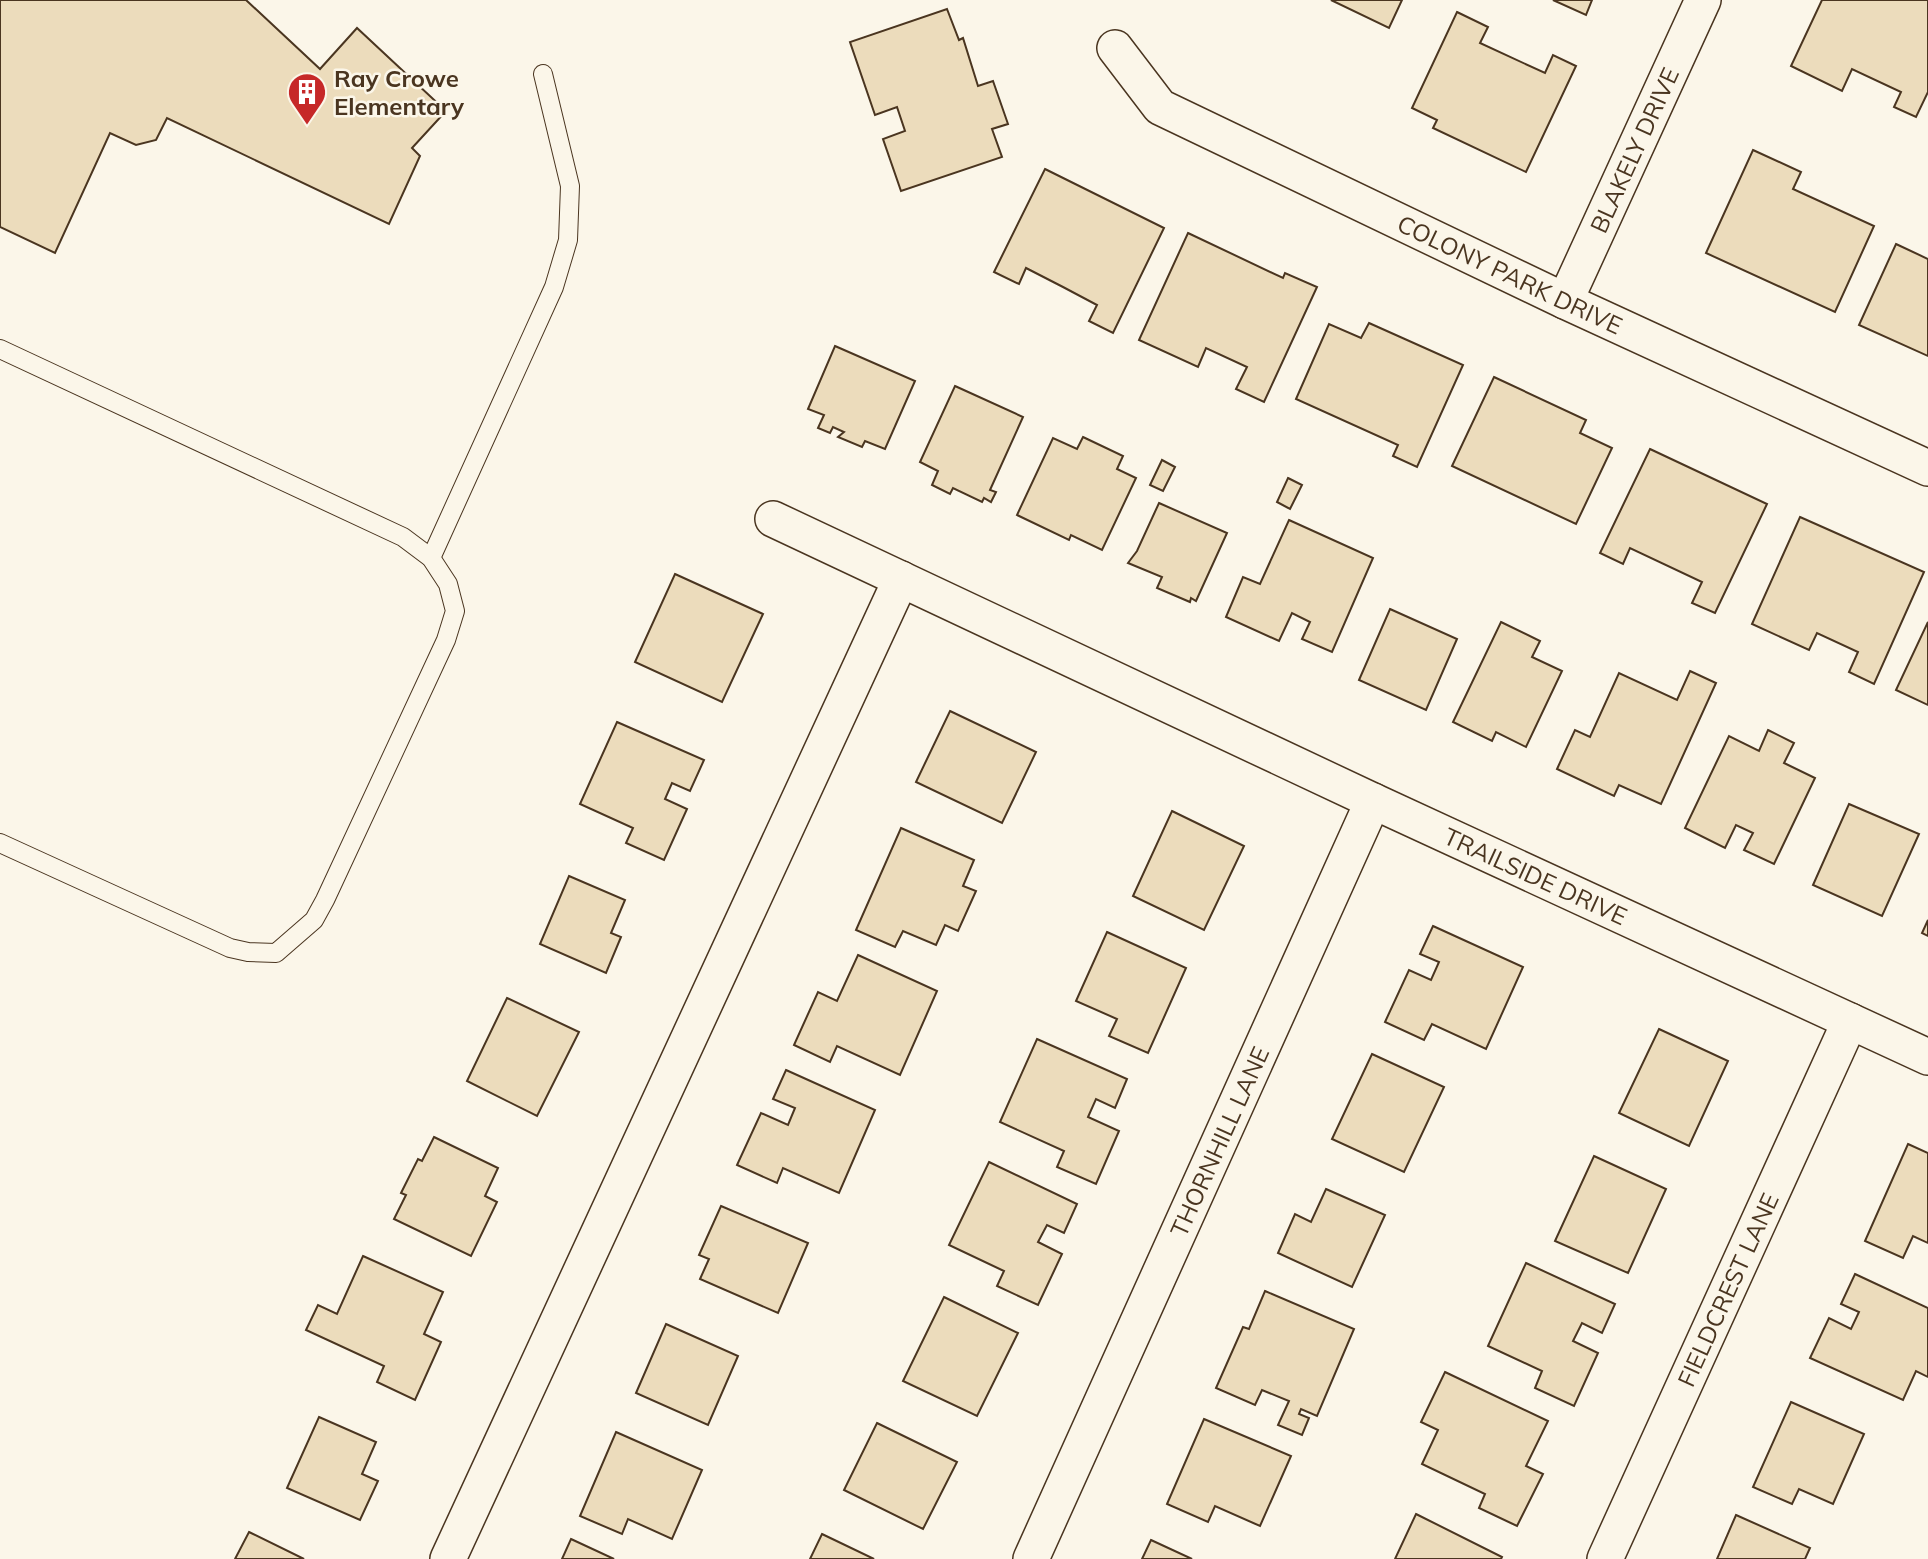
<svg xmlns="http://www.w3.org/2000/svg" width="1928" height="1559" font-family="Mulish,sans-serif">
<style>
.building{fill:#ecdcbc;stroke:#4a3520;stroke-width:2}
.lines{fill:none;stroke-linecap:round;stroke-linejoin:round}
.lane-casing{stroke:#4a3520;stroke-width:20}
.street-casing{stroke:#4a3520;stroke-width:38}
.lane{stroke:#fbf6e9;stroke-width:18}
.street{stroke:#fbf6e9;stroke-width:35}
.labels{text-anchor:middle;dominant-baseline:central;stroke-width:5;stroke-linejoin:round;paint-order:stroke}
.poi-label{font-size:24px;font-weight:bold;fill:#4a3520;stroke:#fbf6e9;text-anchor:start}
.street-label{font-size:24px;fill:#4a3520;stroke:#fbf6e9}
</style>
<rect width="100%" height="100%" fill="#fbf6e9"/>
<g class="building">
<path d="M0,0H246L320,69L357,28L446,111L412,148L420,156L389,224L167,118L156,140L136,145L110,133L55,253L0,227Z"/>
<path d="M1331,0H1402L1389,28Z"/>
<path d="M1553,0H1592L1586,15Z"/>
<path d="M1822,0H1928V92L1916,117L1894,107L1901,92L1852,69L1842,91L1791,66Z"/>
<path d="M947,9L959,40L963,38L978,86L993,81L1008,124L992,129L1002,157L901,191L883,139L905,131L897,107L875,115L850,42Z"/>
<path d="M1457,12L1488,27L1480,43L1545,73L1553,55L1576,66L1526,172L1433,128L1437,120L1412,108Z"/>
<path d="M1753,150L1801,172L1793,189L1874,226L1835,312L1706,253Z"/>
<path d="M1045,169L1164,228L1113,333L1089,321L1097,305L1063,287L1026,268L1019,284L994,272Z"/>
<path d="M1188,233L1283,278L1285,273L1317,287L1264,402L1236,389L1247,367L1206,348L1198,367L1139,340Z"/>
<path d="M1896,244L1928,259V356L1859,325Z"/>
<path d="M1369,323L1463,365L1417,467L1393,456L1398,445L1296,399L1329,324L1361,338Z"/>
<path d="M835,346L915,381L885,449L865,441L862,447L838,437L844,432L833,427L830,433L818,428L824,415L808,409Z"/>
<path d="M1494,377L1586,420L1580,433L1612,448L1576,524L1452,466Z"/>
<path d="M955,386L1023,417L990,490L996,492L991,502L984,498L982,502L953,488L950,494L932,485L938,471L920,462Z"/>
<path d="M1083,437L1123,456L1117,469L1136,478L1102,550L1071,535L1069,540L1017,515L1053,438L1077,449Z"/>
<path d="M1650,449L1767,504L1715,613L1692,603L1702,582L1630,548L1623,564L1600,553Z"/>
<path d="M1162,460L1175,467L1163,491L1150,485Z"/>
<path d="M1288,478L1302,485L1290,509L1277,502Z"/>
<path d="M1159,503L1227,533L1196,601L1191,598L1190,602L1157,588L1162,577L1128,563L1137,551Z"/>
<path d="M1800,517L1924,572L1874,684L1849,672L1858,652L1817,633L1809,650L1752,624Z"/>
<path d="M1289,520L1373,558L1332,652L1302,639L1310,622L1292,613L1279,641L1226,617L1243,577L1260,584Z"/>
<path d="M675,574L763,614L722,702L635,662Z"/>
<path d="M1390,609L1457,639L1426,710L1359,680Z"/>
<path d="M1501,622L1540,641L1532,657L1562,671L1526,747L1496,732L1492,741L1453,722Z"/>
<path d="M1928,622V705L1896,690Z"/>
<path d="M1690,671L1716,683L1661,804L1619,785L1614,796L1557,769L1575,730L1590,737L1619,673L1677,700Z"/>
<path d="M950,711L1036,752L1002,823L916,782Z"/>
<path d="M617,722L704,760L690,791L672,783L665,799L687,809L664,860L626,843L633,828L580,804Z"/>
<path d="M1768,730L1794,743L1784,763L1815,778L1774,864L1744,850L1753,833L1736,825L1725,848L1685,828L1729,736L1759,751Z"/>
<path d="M1849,804L1919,834L1882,916L1813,885Z"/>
<path d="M1172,811L1244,846L1204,930L1133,896Z"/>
<path d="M901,828L974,860L963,886L976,891L958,931L945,925L936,945L903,931L895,947L856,930Z"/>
<path d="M569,876L625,900L611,933L621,937L606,973L540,944Z"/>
<path d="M1928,920V936L1922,933Z"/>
<path d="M1433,926L1523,967L1486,1049L1432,1024L1424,1040L1385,1022L1409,970L1431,980L1439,962L1420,954Z"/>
<path d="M1107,932L1186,968L1148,1053L1109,1036L1117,1019L1076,1001Z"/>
<path d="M858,955L937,991L900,1075L837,1046L830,1062L794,1045L818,992L837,1001Z"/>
<path d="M507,998L579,1032L537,1116L467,1081Z"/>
<path d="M1659,1029L1728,1061L1689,1146L1619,1113Z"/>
<path d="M1037,1039L1127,1079L1115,1108L1096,1099L1088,1117L1119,1131L1096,1184L1057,1167L1064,1151L1000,1122Z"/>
<path d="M1372,1054L1444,1087L1404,1172L1332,1139Z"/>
<path d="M786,1070L875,1110L839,1193L783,1168L777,1183L737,1165L761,1113L788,1125L795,1108L773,1099Z"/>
<path d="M434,1137L498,1168L485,1196L497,1202L471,1256L394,1219L406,1195L401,1193L418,1159L422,1161Z"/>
<path d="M1908,1144L1928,1153V1243L1913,1236L1903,1258L1865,1241Z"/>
<path d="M1594,1156L1666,1189L1628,1273L1555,1241Z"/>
<path d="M989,1162L1077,1204L1064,1233L1047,1225L1038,1242L1062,1254L1038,1305L997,1286L1004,1271L949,1245Z"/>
<path d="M1326,1189L1385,1215L1352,1287L1278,1253L1295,1214L1311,1222Z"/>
<path d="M721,1206L808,1243L778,1313L700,1279L709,1259L699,1255Z"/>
<path d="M363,1256L443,1292L424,1334L441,1342L415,1400L377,1382L384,1366L306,1330L318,1305L337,1314Z"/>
<path d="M1526,1263L1615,1304L1602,1333L1582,1323L1573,1341L1598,1353L1574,1406L1535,1388L1542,1371L1488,1346Z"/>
<path d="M1855,1274L1928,1308V1377L1916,1371L1903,1400L1810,1358L1829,1318L1851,1329L1859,1312L1841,1304Z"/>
<path d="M1265,1291L1354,1329L1317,1416L1301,1409L1299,1414L1309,1418L1302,1435L1278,1425L1289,1401L1262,1390L1255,1405L1216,1388L1243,1327L1249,1329Z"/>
<path d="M944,1297L1018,1333L977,1416L903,1381Z"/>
<path d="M666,1324L738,1356L708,1425L636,1393Z"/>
<path d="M1445,1372L1548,1421L1526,1466L1543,1474L1517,1526L1479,1508L1485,1494L1422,1464L1438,1430L1421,1422Z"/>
<path d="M1791,1402L1864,1434L1833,1504L1799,1489L1792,1504L1753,1487Z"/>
<path d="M319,1417L376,1442L362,1474L378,1481L360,1520L287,1488Z"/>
<path d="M1204,1419L1291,1456L1260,1526L1215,1506L1208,1522L1167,1504Z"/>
<path d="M877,1423L957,1462L923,1529L844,1490Z"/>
<path d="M616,1432L702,1470L672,1539L628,1519L622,1534L580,1516Z"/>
<path d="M1416,1514L1502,1557L1501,1559H1395Z"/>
<path d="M1736,1515L1810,1548L1805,1559H1717Z"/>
<path d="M249,1532L304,1559H235Z"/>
<path d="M822,1534L874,1559H810Z"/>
<path d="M571,1539L614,1559H562Z"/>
<path d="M1151,1540L1192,1559H1142Z"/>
</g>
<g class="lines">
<g class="lane-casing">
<g id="lane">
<path d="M0,349L403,537L431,558L448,584L455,611L446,640L325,900L314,920L276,953L248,952L230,948L0,843"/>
<path d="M431,558L554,287L568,240L570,186L543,74"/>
</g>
</g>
<g class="street-casing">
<g id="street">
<path id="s1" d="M1115,48L1160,107L1565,301L1928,468"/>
<path id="s2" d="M1565,301L1703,0"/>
<path id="s3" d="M773,519L1373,801L1928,1057"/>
<path d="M448,1559L901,579"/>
<path id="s4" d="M1031,1559L1373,801"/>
<path id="s5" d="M1605,1559L1850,1021"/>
</g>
</g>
<use href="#lane" class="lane"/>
<use href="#street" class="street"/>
</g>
<defs>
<g id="building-pin" transform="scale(2.0125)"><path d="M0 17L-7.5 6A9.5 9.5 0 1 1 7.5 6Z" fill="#c62828" stroke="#fbf6e9"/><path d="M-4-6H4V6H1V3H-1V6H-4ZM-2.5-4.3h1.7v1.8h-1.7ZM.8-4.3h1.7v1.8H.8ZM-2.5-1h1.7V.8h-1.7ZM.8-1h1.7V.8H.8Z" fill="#fff"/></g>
</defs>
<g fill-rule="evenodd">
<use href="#building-pin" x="307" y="92"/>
</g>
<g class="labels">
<g class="poi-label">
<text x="334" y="78">Ray Crowe<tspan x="334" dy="28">Elementary</tspan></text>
</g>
<g class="street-label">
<text stroke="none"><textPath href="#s2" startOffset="166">BLAKELY DRIVE</textPath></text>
<text stroke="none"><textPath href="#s1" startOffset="462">COLONY PARK DRIVE</textPath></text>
<text stroke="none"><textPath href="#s3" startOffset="842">TRAILSIDE DRIVE</textPath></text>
<text stroke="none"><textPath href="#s4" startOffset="458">THORNHILL LANE</textPath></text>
<text stroke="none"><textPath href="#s5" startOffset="296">FIELDCREST LANE</textPath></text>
</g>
</g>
</svg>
